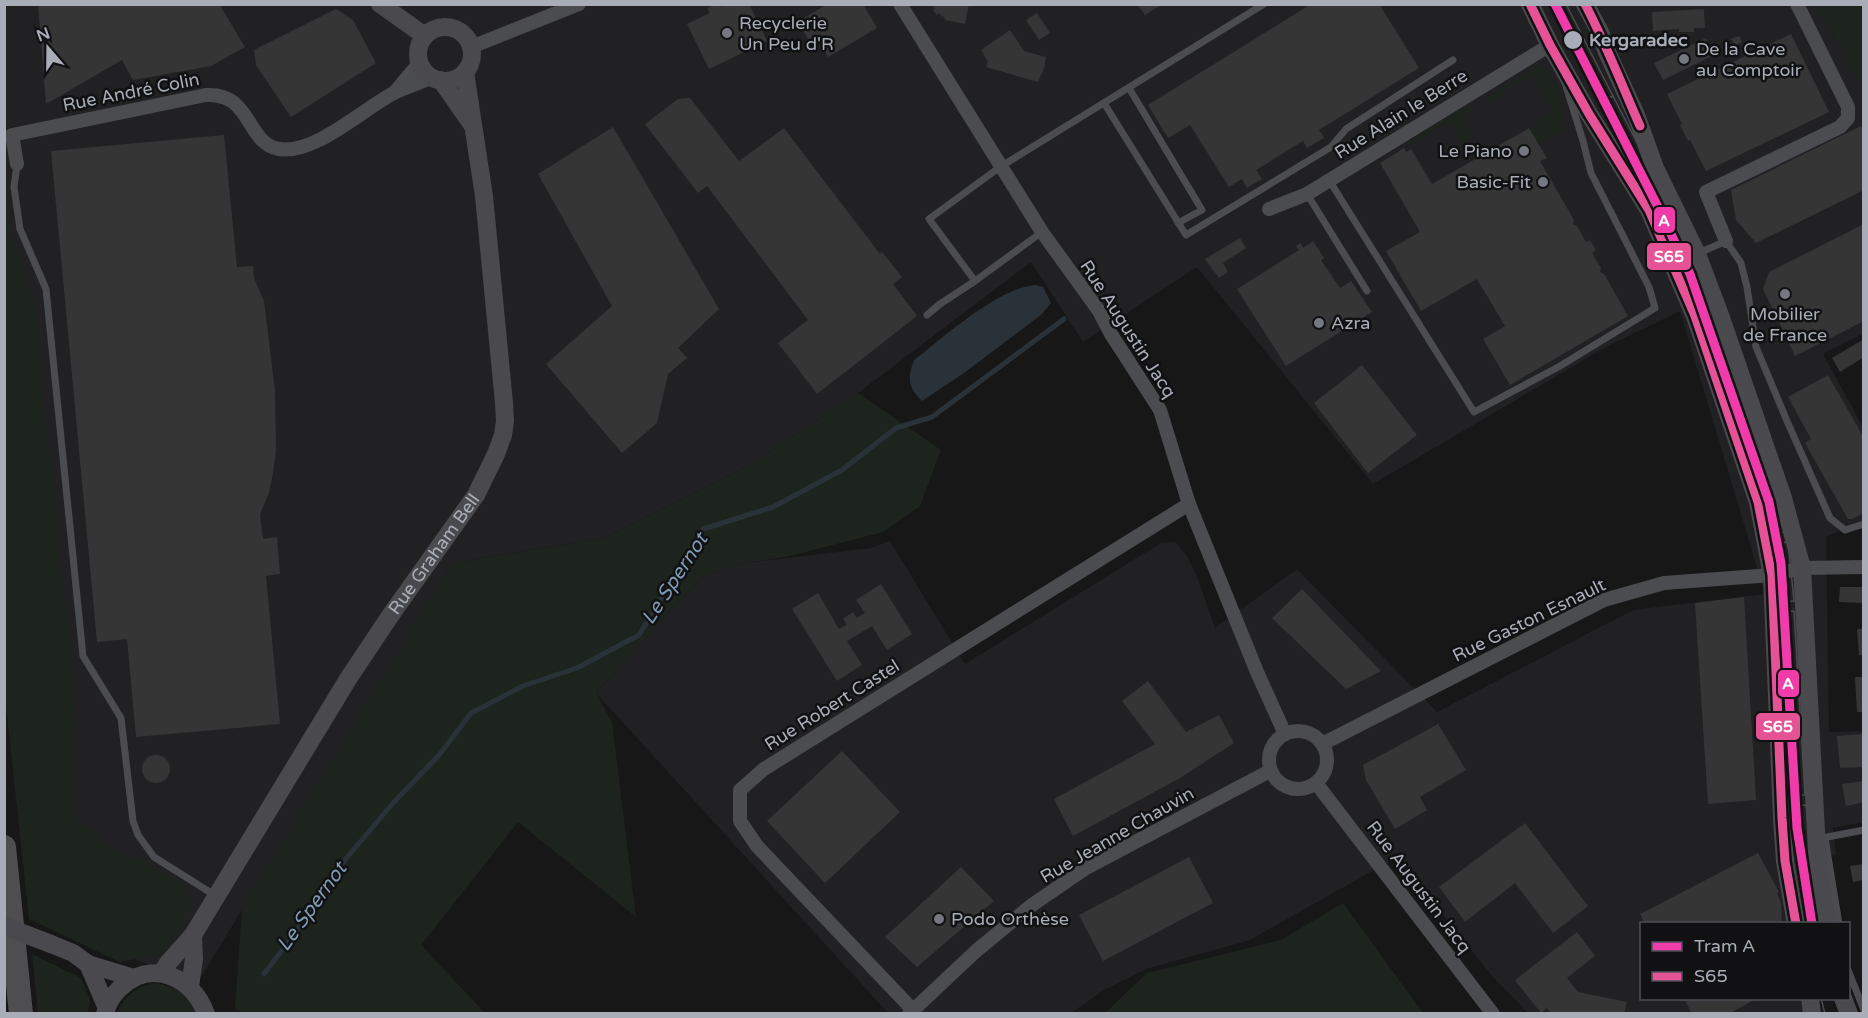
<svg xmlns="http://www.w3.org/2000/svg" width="1868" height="1018" font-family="'Varela Round',sans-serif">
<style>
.built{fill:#212123}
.green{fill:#1d241e}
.water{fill:#2a3239}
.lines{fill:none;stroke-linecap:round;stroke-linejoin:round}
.stream{stroke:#2a3239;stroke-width:5}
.building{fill:#353536}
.lane{stroke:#4b4c50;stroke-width:7}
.street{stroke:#4b4c50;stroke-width:14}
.secondary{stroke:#4a4a4e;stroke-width:18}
.highway{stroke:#4e4e51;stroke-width:24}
.tram{stroke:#4b4c4f;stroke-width:1.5}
.secondary-bridge{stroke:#4a4a4e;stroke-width:18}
.bus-1-casing{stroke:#111113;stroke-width:14}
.bus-1{stroke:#e55396;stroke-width:9}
.tram-1-casing{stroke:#111113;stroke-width:14}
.tram-1{stroke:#f03baa;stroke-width:9}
.poi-dot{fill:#757880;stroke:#111113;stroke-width:2}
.stop-dot{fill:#a8adb8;stroke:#111113;stroke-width:2}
.labels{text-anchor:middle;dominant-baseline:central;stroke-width:5;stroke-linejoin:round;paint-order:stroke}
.poi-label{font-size:18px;fill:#a8adb8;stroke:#111113;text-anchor:start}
.stop-label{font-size:18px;font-weight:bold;fill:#a8adb8;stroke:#111113;text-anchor:start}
.street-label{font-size:18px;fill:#a8adb8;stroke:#111113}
.water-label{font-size:20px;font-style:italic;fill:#7f9bb3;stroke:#111113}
.line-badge{stroke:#111113;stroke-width:2}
.badge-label{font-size:16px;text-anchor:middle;font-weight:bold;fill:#fff}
</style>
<rect width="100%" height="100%" fill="#171717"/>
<path class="built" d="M4,5H1816L1863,87V334L1823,354L1863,427V521L1826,537L1829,732L1863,731V822L1833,828L1836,855L1781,864L1789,923L1642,924V998L1801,999L1803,1013H1528L1493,977L1397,857L1250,940L1146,969L1104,990L1071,1013H888L596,693L700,578L737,564L871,548L890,541L965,664L1161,543L1175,542L1187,556L1198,579L1215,628L1297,569L1437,712L1633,610L1765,594L1680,311L1606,347L1373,484L1197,267L1083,342L1031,262L858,393L746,467L604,538L452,563L197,984L56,928L5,465Z"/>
<g class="green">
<path d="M1816,5H1863V87Z"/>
<path d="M1540,68C1559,76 1562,106 1565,123L1563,125L1566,129L1539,144L1529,128L1554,113L1532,76L1488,101L1487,97L1535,69Z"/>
<path d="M1469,105L1472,110L1462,116L1475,138L1462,145L1449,122L1410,145L1408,141Z"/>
<path d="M4,161L13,242L33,299L77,725L72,750L73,816L117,852L142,859L186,886L192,905L166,953L120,962L29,919L4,687Z"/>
<path d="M858,393L941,450L920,506L883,532L786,557L737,564L700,578L596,693L612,722L636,917L518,822L421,945L485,1013L246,1014L235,1009L242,908L452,563L604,538L746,467Z"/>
<path d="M1343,903L1423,1013H1105L1147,973L1281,940Z"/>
<path d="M32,954L81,978L90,1000L88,1013H38Z"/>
<path d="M156,983C176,987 188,994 197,1014H117C124,995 136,987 156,983Z"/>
</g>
<path class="water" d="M1036,285L1043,287L1051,303L1042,314L964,373L922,401C908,387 907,379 914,360C944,337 999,287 1036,285Z"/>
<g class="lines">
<path class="stream" d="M264,974L313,909L345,860L393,803L440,754L471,713L523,686L577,668L639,635L703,529L773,507L842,470L896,428L932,417L1064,319"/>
</g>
<g class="building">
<path d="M38,4H219L245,47L211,66L133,80L122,60L46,104Z"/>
<path d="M716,4H720L722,7L727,4H749L767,41L709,69L687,24L710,13L707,8Z"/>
<path d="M827,4H863L877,28L828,57L817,38L810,42L798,22Z"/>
<path d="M933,4H969L965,24L945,20L944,16L943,17L939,13L937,15L933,10L934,8Z"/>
<path d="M1137,4H1163L1145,15Z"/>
<path d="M1311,4H1379L1419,68L1319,130L1324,138L1307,148L1303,141L1256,170L1262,179L1247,188L1242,179L1229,187L1190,125L1168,138L1148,105Z"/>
<path d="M336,9L353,20L376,63L291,117L256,65L254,50Z"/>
<path d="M1704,9L1705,28H1694V32H1679V29L1653,31L1652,12Z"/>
<path d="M1037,13L1050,33L1039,40L1026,20Z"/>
<path d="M1010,30L1024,51L1046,57L1044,69L1038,82L986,67L988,62L981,50Z"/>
<path d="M1791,34L1829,112L1706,171L1690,140L1688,141L1680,125L1682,124L1667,94Z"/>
<path d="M1739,36L1742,42L1735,46L1731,39Z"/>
<path d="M1706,38L1714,55L1663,80L1654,63Z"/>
<path d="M690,98L739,161L784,128L880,254L882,252L902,277L893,284L917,316L817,394L778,343L808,320L707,186L698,193L645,124L678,99Z"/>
<path d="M1861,126L1864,130V190L1756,243L1736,220L1731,190Z"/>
<path d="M613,127L719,309L678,348L687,358L668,374L657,423L622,453L546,364L612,306L538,174Z"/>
<path d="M1529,128L1547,158L1540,161L1574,220L1573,224L1577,226L1586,242L1590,240L1596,250L1592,253L1601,268L1600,272L1604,274L1628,316L1510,385L1483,339L1505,326L1477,279L1421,311L1386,251L1420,232L1380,163L1404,148L1406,152L1411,149L1432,184Z"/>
<path d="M224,135L237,267L253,266L254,278L264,301L275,391L276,449L273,473L269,493L260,514L263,539L277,537L280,574L266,576L280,724L136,737L127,639L97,642L51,151Z"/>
<path d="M1864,224V321L1795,356L1763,289L1769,272Z"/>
<path d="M1240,238L1246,248L1223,263L1228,272L1219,278L1205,259Z"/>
<path d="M1313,241L1324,258L1321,260L1340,288L1351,281L1372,312L1286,366L1237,289L1299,250L1296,246L1301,243L1303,248Z"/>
<path d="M1864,339V357L1840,372L1832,358Z"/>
<path d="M1362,365L1417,435L1368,473L1314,403Z"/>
<path d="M1828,375L1864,438V513L1852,519H1848L1805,443L1811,439L1788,397Z"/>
<path d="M881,584L912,634L887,650L872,626L847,641L862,665L837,681L792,609L818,593L839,629L847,625L843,619L853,612L857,618L865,613L856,600Z"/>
<path d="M1840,587H1864V603L1839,602Z"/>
<path d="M1302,589L1381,671L1346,689L1272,618Z"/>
<path d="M1744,597L1756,800L1708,804L1695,603Z"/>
<path d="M1857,629H1864V655H1859Z"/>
<path d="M1855,677H1864V712H1857Z"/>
<path d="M1148,681L1186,732L1219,715L1234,743L1180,778L1073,836L1054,799L1155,744L1122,701Z"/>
<path d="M1438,724L1466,770L1420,797L1427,810L1395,829L1366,780L1363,765Z"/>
<path d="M1864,734V767L1840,768L1837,736Z"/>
<path d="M842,751L900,812L825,883L767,821Z"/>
<circle cx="156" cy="769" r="14"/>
<path d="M1864,781V802L1846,806L1842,784Z"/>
<path d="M1525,823L1588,906L1553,933L1515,883L1465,922L1439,887Z"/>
<path d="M1758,853L1779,892L1777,893L1781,903L1782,924H1645L1640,914Z"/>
<path d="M1189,857L1213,903L1103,961L1079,915Z"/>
<path d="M1864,864V880L1853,882L1850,866Z"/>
<path d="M961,867L994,901L917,967L885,937Z"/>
<path d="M1577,932L1595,956L1567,978L1578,992L1627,1002L1624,1014H1551L1547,1008L1541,1013L1515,980Z"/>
<path d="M1684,998H1758L1728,1014H1692Z"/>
</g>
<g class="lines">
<g class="lane">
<path d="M1129,88L1202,210L1178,223"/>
<path d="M1104,103L1186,235L1331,147L1346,129L1453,60"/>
<path d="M17,164L14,187L20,229L46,289L83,656L121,718L133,821L138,835L154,857L216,896"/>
<path d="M1329,180L1474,412L1560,366L1655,308L1649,287L1591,173L1583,141L1566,86"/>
<path d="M1307,194L1367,291"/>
<path d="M1699,253L1726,241L1741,263L1747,287L1756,347L1787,421L1830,518L1845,530L1864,524"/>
<path d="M975,281L929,219L1000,167L1264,4"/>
<path d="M927,315L940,304L975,281L1042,232"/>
<path d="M1822,838L1864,830"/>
<path d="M1825,838L1839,924"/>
<path d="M1848,970L1864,1010"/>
</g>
<g class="street">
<path d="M900,4L1042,232L1099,311L1111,334L1160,410L1189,504L1257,672L1285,734"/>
<path d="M471,47L579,4"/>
<path d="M395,92L420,62"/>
<path d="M17,164L12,135L206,95C252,92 246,144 279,149C315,155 364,108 394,93C406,87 420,83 433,77"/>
<path d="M1269,209L1307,194L1550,45"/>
<path d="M1726,241L1706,192L1840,127L1848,118V107L1797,4"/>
<circle cx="1298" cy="760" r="29"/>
<path d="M1322,744L1604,600L1664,583L1772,575L1802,568L1864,567"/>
<path d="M1316,783L1493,1014"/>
<path d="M912,1009L757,846L740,821V790L764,769L1189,504"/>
<path d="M909,1014L976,951L1032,905L1086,868L1270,771"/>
</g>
<g class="secondary">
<path d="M380,4L425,36"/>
<path d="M1530,4L1550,45L1589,114L1649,210L1695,316L1758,502L1772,575L1782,818L1785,861L1796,924"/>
<path d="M1585,4L1600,32L1607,52L1636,115L1655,168L1697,254L1720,315L1783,498L1802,568L1818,869L1828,924"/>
<circle cx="445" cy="54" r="27"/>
<path d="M441,80L471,123"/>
<path d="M51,944L73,953L88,964L134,978"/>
<path d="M88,964L106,1006"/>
<path id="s1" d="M162,973L168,963L193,935L348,679L390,616L476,495L496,454L503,435L505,421L504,403L484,196L465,72"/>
<path d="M190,986L194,959L193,935"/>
<path d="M1810,998L1812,1014"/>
<path d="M1843,998L1849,1014"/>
<path d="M105,1014C107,1004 112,996 119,989C150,958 193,976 206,1014"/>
</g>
<path class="highway" d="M4,847L21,1014"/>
<g class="tram">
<path d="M1550,4L1599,103L1613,96L1566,4"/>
<path d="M1613,96L1647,162L1633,169L1599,103Z"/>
<path d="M1786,532L1771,534L1759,489L1692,294L1659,220L1633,169L1647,162C1667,200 1686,238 1702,278C1720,321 1734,366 1749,411C1763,454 1780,497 1788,542L1772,544L1771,534L1786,532"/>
<path d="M1788,542L1794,601L1778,602L1772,544Z"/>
<path d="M1794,611L1805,795L1789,796L1779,612Z"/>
<path d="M1806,924L1795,858L1790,806L1806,805L1811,856L1822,924"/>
<path d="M1821,998L1825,1014"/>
<path d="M1838,998L1841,1014"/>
</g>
<path class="secondary-bridge" d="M4,926L51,944"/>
<g class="bus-1-casing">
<g id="bus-1">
<path d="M1530,4L1550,45L1589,114L1649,210L1695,316L1758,502L1772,575L1782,818L1785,861L1796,924"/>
<path d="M1585,4C1606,44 1622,85 1640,126"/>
</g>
</g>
<use href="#bus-1" class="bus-1"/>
<g class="tram-1-casing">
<path id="tram-1" d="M1555,4L1661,213L1690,274L1769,502L1781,563L1797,828L1812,924"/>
</g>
<use href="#tram-1" class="tram-1"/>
</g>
<g class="poi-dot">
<circle cx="727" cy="33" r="6"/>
<circle cx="1684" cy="59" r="6"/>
<circle cx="1524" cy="151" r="6"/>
<circle cx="1543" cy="182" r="6"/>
<circle cx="1785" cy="294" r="6"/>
<circle cx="1319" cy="323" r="6"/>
<circle cx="939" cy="919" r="6"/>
</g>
<circle class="stop-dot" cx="1573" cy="40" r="10"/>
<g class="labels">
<g class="poi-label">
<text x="739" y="23">Recyclerie<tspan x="739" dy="21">Un Peu d'R</tspan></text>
<text x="1696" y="49">De la Cave<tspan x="1696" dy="21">au Comptoir</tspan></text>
<text x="1512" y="151" text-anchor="end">Le Piano</text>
<text x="1531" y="182" text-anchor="end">Basic-Fit</text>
<text x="1785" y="314" text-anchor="middle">Mobilier<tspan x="1785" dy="21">de France</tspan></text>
<text x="1331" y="323">Azra</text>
<text x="951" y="919">Podo Orthèse</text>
</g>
<g class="stop-label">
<text x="1589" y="40">Kergaradec</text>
</g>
<g class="street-label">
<text transform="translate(131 92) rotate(-11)">Rue André Colin</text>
<text transform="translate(1401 114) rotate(-32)">Rue Alain le Berre</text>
<text transform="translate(1128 329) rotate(57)">Rue Augustin Jacq</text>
<text stroke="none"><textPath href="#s1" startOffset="500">Rue Graham Bell</textPath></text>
<text transform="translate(1529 620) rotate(-26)">Rue Gaston Esnault</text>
<text transform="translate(832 705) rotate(-32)">Rue Robert Castel</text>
<text transform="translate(1117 835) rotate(-30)">Rue Jeanne Chauvin</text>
<text transform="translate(1419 887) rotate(53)">Rue Augustin Jacq</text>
</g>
<g class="water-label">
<text transform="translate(675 579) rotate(-57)">Le Spernot</text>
<text transform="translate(312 907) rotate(-54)">Le Spernot</text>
</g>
</g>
<g class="line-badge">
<rect x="1653" y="206" width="23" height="28" rx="6" fill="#f03baa"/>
<rect x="1646" y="242" width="46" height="29" rx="6" fill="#e55396"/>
<rect x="1777" y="669" width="23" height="29" rx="6" fill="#f03baa"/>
<rect x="1755" y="712" width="46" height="29" rx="6" fill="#e55396"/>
</g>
<g class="badge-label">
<text x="1664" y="226">A</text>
<text x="1669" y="262">S65</text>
<text x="1788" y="689">A</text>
<text x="1778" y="732">S65</text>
</g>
<rect width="1868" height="1018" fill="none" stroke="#a8adb8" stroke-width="12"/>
<rect x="1640" y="922" width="210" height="78" fill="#111113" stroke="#4d4f55" stroke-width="1.5"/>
<rect x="1652" y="942" width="30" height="9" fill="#f03baa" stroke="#4d4f55" stroke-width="1.5"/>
<text x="1694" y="952" font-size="18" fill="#a8adb8">Tram A</text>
<rect x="1652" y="972" width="30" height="9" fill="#e55396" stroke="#4d4f55" stroke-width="1.5"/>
<text x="1694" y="982" font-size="18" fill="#a8adb8">S65</text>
<g transform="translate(48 48) rotate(340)" stroke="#111113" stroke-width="4.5" paint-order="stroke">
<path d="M0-4.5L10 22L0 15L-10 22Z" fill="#a8adb8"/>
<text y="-9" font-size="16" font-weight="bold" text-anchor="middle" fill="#a8adb8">N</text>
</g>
</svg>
